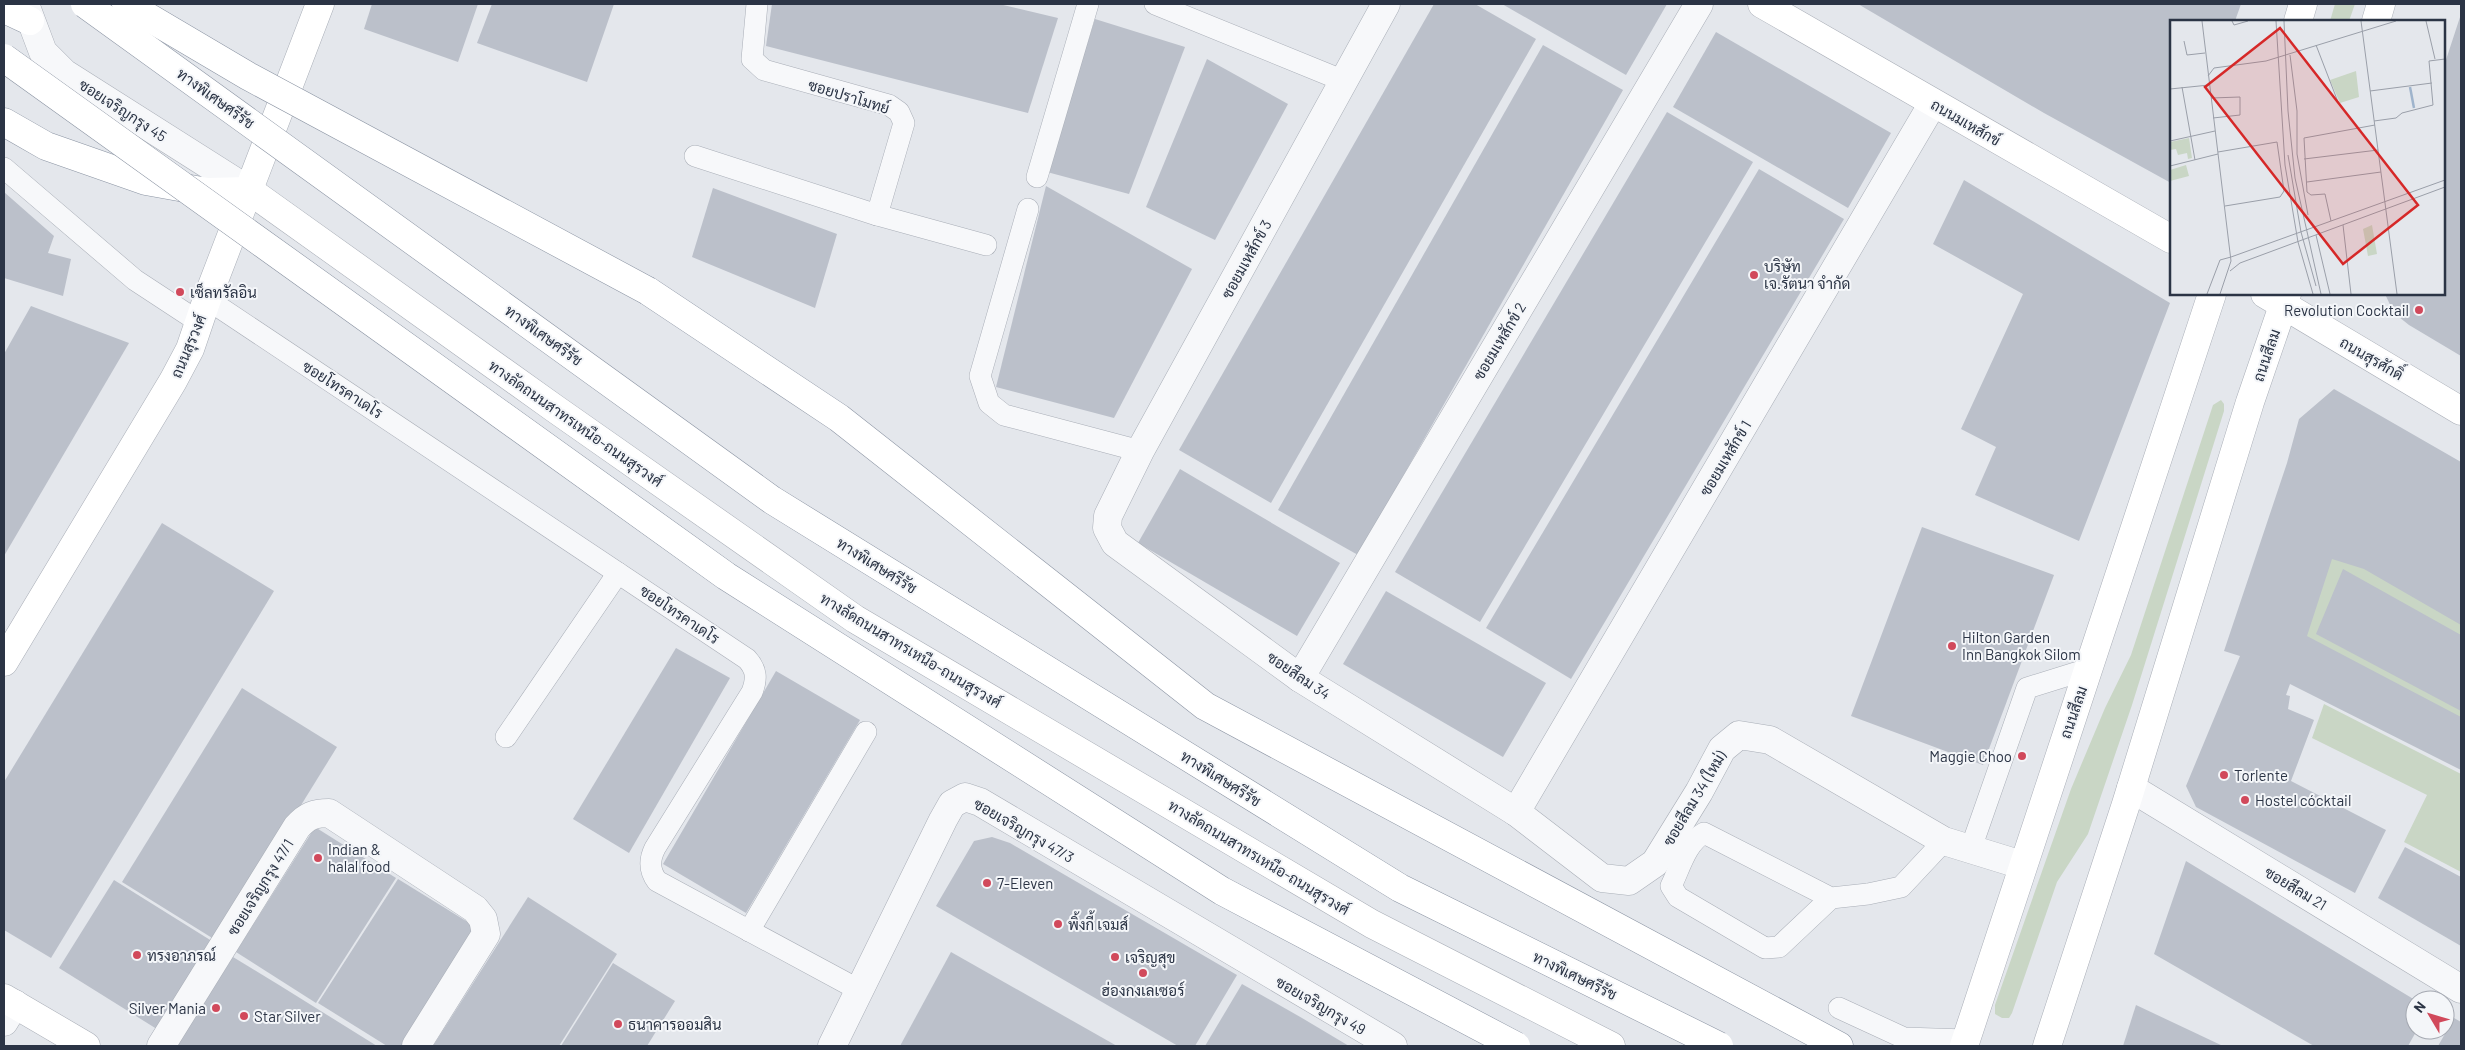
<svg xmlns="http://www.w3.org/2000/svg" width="2465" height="1050" font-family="Barlow,Sarabun,sans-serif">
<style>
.green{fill:#c9d6c5}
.building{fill:#bbc0ca}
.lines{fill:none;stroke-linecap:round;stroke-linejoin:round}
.lane-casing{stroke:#a9aeb7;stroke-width:22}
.street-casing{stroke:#a9aeb7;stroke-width:29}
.secondary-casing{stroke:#a9aeb7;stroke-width:29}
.highway-casing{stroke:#8b94a3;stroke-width:29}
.lane{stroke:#f7f8fa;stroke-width:21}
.street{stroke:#f7f8fa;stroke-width:28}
.secondary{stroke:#fff;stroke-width:28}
.highway{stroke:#fff;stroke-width:28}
.highway-bridge-casing{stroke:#8b94a3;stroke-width:29;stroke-linecap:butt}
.highway-bridge{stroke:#fff;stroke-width:28}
.poi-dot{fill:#d1495b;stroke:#f4f6f9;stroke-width:2}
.labels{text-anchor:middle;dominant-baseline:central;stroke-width:4;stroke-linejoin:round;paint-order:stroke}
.street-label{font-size:15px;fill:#2b3445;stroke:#f4f6f9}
.poi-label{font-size:15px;fill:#2b3445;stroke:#f4f6f9;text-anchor:start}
.inset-river{fill:none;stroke:#9fb4cc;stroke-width:2.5}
.inset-road{fill:none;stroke:#9a9fa9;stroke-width:1}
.view{fill:#d62828;fill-opacity:0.15;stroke:#d62828;stroke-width:2.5}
.inset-edge{fill:none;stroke:#2b3445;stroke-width:2.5}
</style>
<rect width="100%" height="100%" fill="#e4e7ec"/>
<g class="green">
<path d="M2335,4H2355L2349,21H2330Z"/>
<path d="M2221,400L2224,404V411L2132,705L2088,834L2057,882L2012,1013L2009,1018H2002L1995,1014V1005L2071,789L2105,708L2131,655L2213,405Z"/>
<path d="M2330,540L2461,605V727L2296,645Z"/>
<path d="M2324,704L2461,774V872L2404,842L2427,795L2312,738Z"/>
</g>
<g class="building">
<path d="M372,4H478L458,62L364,29Z"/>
<path d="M492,4H614L587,82L477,43Z"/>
<path d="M772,4H999L1058,18L1028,113L766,46Z"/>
<path d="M1434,4H1475L1536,39L1271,503L1179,450Z"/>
<path d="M1502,4H1667L1626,75Z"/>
<path d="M1858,4H2241L2235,21H2171V183L2044,113Z"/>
<path d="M2461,14V356L2409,325L2394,313L2385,294H2444V66Z"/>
<path d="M1095,19L1185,47L1129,194L1047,172Z"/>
<path d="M1716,32L1891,133L1848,208L1673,107Z"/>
<path d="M1543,45L1623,90L1358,555L1278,510Z"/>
<path d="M1207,59L1288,104L1215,240L1146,207Z"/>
<path d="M1667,112L1753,162L1480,622L1395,572Z"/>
<path d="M1759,169L1844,219L1571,679L1486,628Z"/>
<path d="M1964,180L2170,303L2079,541L1975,495L1996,447L1961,429L2023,294L1933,244Z"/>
<path d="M1046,186L1192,269L1114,418L996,387Z"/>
<path d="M713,188L837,234L815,308L692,257Z"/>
<path d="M4,192L54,236L48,253L71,259L63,296L4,278Z"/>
<path d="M31,306L129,343L4,556V354Z"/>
<path d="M2334,389L2461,462V625L2364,569L2332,559L2307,636L2461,717V770L2290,684L2286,695L2290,696L2288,709L2314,720L2291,781L2386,830L2355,893L2196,807L2186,786L2240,656L2224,651L2287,463L2299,419Z"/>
<path d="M1180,469L1340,563L1297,636L1138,543Z"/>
<path d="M162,523L274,591L51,958L4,930V782Z"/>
<path d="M1922,527L2054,575L1983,765L1851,716Z"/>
<path d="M2343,569L2461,635V711L2316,634Z"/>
<path d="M1386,591L1546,683L1503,757L1343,664Z"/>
<path d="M676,648L730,678L629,853L573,819Z"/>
<path d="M776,671L860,720L746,913L663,864Z"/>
<path d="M242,688L337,747L217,941L122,882Z"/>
<path d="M315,827L396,878L316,1003L236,952Z"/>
<path d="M992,837L1010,843L1237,975L1195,1046H1178L936,906L974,841Z"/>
<path d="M2405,847L2461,877V946L2378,898Z"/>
<path d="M2186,861L2415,1000V1030H2417L2408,1046H2314L2154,954Z"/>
<path d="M398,879L479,929L405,1046H387L318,1003Z"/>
<path d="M114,880L215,943L160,1031L59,968Z"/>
<path d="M528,897L617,954L559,1046H433Z"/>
<path d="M951,952L1117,1046H900Z"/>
<path d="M233,957L279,985L377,1046H177Z"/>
<path d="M613,963L675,1001L647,1046H561Z"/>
<path d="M1242,984L1302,1018L1349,1046H1205Z"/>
<path d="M2136,1005L2223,1046H2123Z"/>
<path d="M2454,1018L2461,1022V1046H2438Z"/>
</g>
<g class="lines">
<g class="lane-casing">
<g id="lane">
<path d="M757,4L752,59L764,70L889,105L899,112L904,123L877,215"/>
<path d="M1155,4L1344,81"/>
<path d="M695,156L877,215L986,245"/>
<path d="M4,168L135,280L199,322"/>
<path d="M1037,177L1088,4"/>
<path d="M1028,209L980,376L989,403L1004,415L1140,451"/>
<path d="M207,299L747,659C757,670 757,679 752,692L655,848C649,860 649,870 657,881L861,991"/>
<path d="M506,737L618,573"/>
<path d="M1970,851L2027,688L2088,669"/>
<path d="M1831,898L1779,947L1765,948L1678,897L1671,886C1680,868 1686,843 1704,833L1831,898L1868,894L1901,887L1944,841"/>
<path d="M749,931L866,732"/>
<path d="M1839,1008L1904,1038L1966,1040"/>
</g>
</g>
<g class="street-casing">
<g id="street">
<path d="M25,4L43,52L64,73L250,191"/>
<path d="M1386,4L1140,451L1108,516L1107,528L1115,543L1300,678L1516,812L1602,878L1629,881L1655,863L1699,792L1722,749L1739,735L1770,740L1944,841L2022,865"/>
<path d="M1300,678L1699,4"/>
<path d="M2131,788L2461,989"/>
<path d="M1516,812L1933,103"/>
<path d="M4,1022L15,1004"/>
<path d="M161,1046L297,827C307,816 314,813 329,813L475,909L483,919L486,934L416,1046"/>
<path d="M832,1046L943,820L952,804L965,797L980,802L1393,1046"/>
</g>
</g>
<g class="secondary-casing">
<g id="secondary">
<path d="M1762,4L2171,239"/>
<path d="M2298,21L2303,4"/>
<path d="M2376,21L2381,4"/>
<path d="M250,191L554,408L855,619L1372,924L1611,1046"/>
<path d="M2265,294L2461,411"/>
<path d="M4,662L173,381L190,349L207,299L320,4"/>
<path d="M4,998L86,1046"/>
<path d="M1964,1046L2212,294"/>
<path d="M2047,1046L2126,804L2250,402L2287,294"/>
</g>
</g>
<g class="highway-casing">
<g id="highway">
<path d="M4,9L30,21"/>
<path d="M4,122L46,146L146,181L207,192L250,191"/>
<path d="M648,291L839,418L1205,706L1839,1046"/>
</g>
</g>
<use href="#lane" class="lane"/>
<use href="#street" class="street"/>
<use href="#secondary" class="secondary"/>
<use href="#highway" class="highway"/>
<g class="highway-bridge-casing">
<g id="highway-bridge">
<path d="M85,4L772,500L1400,888L1719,1046"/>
<path d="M126,4L248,76L648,291"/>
<path d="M4,58L726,576L1222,891L1516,1046"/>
</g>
</g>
<use href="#highway-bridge" class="highway-bridge"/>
</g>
<g class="poi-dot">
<circle cx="1754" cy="275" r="5"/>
<circle cx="180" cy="292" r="5"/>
<circle cx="2419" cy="310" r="5"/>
<circle cx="1952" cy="646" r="5"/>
<circle cx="2022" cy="756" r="5"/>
<circle cx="2224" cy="775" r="5"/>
<circle cx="2245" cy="800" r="5"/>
<circle cx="318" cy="858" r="5"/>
<circle cx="987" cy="883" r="5"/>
<circle cx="1058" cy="924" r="5"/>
<circle cx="137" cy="955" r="5"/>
<circle cx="1115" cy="957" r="5"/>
<circle cx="1143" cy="973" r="5"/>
<circle cx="216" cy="1008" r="5"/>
<circle cx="244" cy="1016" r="5"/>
<circle cx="618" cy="1024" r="5"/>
</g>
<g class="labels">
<g class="street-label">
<text transform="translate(849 96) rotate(17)">ซอยปราโมทย์</text>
<text transform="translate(216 98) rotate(36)">ทางพิเศษศรีรัช</text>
<text transform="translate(123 110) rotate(33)">ซอยเจริญกรุง 45</text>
<text transform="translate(1966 122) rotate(30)">ถนนมเหสักข์</text>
<text transform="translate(1246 259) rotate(-61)">ซอยมเหสักข์ 3</text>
<text transform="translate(544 335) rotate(36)">ทางพิเศษศรีรัช</text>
<text transform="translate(1499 341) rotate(-59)">ซอยมเหสักข์ 2</text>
<text transform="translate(188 346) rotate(-67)">ถนนสุรวงศ์</text>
<text transform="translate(2266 355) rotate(-71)">ถนนสีลม</text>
<text transform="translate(2372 358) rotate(30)">ถนนสุรศักดิ์</text>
<text transform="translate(343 389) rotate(33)">ซอยโทรคาเดโร</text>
<text transform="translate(576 423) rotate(35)">ทางลัดถนนสาทรเหนือ-ถนนสุรวงศ์</text>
<text transform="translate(1725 458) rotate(-59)">ซอยมเหสักข์ 1</text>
<text transform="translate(877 565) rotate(32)">ทางพิเศษศรีรัช</text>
<text transform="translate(680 614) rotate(34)">ซอยโทรคาเดโร</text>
<text transform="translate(911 650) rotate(31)">ทางลัดถนนสาทรเหนือ-ถนนสุรวงศ์</text>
<text transform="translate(1299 675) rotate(34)">ซอยสีลม 34</text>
<text transform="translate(2073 712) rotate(-71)">ถนนสีลม</text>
<text transform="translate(1221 778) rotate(32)">ทางพิเศษศรีรัช</text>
<text transform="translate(1694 798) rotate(-59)">ซอยสีลม 34 (ใหม่)</text>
<text transform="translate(1024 830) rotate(30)">ซอยเจริญกรุง 47/3</text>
<text transform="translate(1259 857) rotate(31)">ทางลัดถนนสาทรเหนือ-ถนนสุรวงศ์</text>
<text transform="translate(260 887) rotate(-58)">ซอยเจริญกรุง 47/1</text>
<text transform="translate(2296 888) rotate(31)">ซอยสีลม 21</text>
<text transform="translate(1575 975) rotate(26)">ทางพิเศษศรีรัช</text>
<text transform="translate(1321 1005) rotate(30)">ซอยเจริญกรุง 49</text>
</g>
<g class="poi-label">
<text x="1764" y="266">บริษัท<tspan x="1764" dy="17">เจ.รัตนา จำกัด</tspan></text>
<text x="190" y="292">เซ็ลทรัลอิน</text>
<text x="2409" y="310" text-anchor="end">Revolution Cocktail</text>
<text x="1962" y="637">Hilton Garden<tspan x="1962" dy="17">Inn Bangkok Silom</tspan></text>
<text x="2012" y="756" text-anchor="end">Maggie Choo</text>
<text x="2234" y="775">Torlente</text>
<text x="2255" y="800">Hostel cócktail</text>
<text x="328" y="849">Indian &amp;<tspan x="328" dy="17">halal food</tspan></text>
<text x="997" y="883">7-Eleven</text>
<text x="1068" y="924">พิ้งกี้ เจมส์</text>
<text x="147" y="955">ทรงอาภรณ์</text>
<text x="1125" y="957">เจริญสุข</text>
<text x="1143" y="990" text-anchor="middle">ฮ่องกงเลเซอร์</text>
<text x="206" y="1008" text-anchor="end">Silver Mania</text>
<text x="254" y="1016">Star Silver</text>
<text x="628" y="1024">ธนาคารออมสิน</text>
</g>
</g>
<g transform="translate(2170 20)">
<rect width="275" height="275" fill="#e4e7ec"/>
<path d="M186,51L189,77L170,83L160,60ZM19,118L22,138L18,139L17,133L8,135L6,129L0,130V122ZM16,145L19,156L0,161V150ZM202,205L207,234L198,236L193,209Z" fill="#c9d6c5"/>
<path class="inset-river" d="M240,67L244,88"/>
<path class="inset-road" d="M32,1L61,241L50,274M62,1L64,5L78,1M106,1L115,145L128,222L143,274M114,1L118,91L125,158L151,274M191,1L227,274M256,1L265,39M14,21L17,35L35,33M146,25L168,82M120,35L127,91V134L138,195M38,56L44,48L96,41L226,1M12,67L25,140M0,69L39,65M200,71L262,63M41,78L70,77V95L43,98M204,101L226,98L232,93L263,85L259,41L275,39M0,121L45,111M48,132L107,122L114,171L110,177L55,186M118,135L131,212L146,266M134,139L208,130M0,146L48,134M137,162L211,152M161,201L155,174L141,175L137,172L134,118L205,105M173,205L181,274M146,215L160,274M61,237L275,160M60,251L70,243L275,167M37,274L50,240L61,237"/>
<path class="view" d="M110,8L248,185L173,244L35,67Z"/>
<rect width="275" height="275" class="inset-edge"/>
</g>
<rect width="2465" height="1050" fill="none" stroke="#2b3445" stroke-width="10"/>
<g transform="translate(2430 1015) rotate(308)"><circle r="24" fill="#f4f6f9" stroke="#a4a8b1"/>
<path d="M0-4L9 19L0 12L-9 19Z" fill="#d1495b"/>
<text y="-8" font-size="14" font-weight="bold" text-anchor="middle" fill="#2b3445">N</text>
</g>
</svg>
